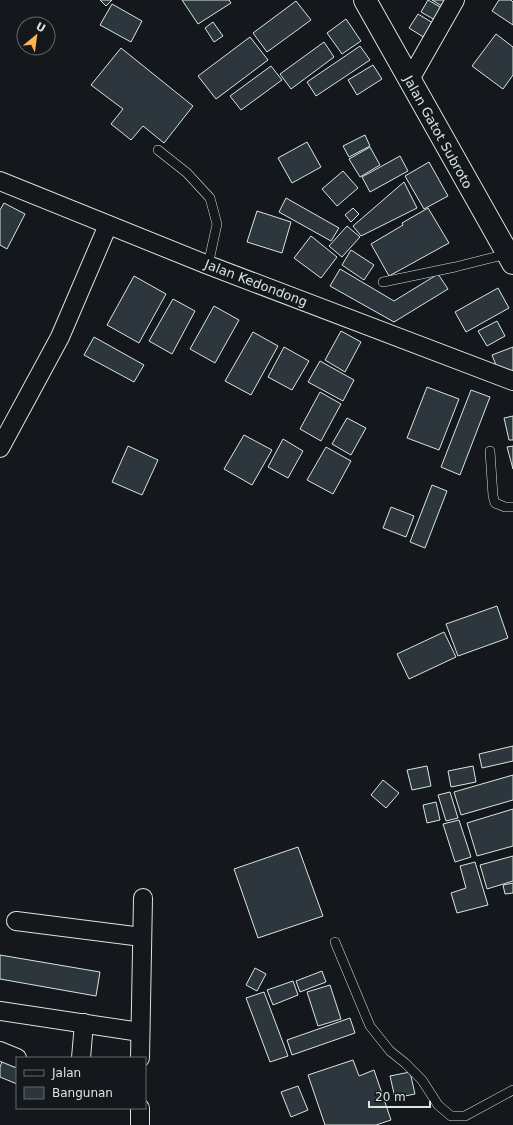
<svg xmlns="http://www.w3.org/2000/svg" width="513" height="1125" font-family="'DejaVu Sans',sans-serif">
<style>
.building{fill:#2c363c;stroke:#d8e6dc}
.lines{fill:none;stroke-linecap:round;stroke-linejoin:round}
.service-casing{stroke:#d8e6dc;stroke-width:10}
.minor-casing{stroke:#d8e6dc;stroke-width:20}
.secondary-casing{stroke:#d8e6dc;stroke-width:24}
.service{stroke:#14181c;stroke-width:9}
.minor{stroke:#14181c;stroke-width:18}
.secondary{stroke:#14181c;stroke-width:22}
.labels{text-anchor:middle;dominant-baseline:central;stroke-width:3;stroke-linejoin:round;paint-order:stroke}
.street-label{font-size:13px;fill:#d8e6dc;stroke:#14181c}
</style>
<rect width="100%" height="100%" fill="#14181c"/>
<g class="building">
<path d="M100,0H112L106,6Z"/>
<path d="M182,0H229L231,3L198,24Z"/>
<path d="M428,0L442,8L435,20L421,12Z"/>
<path d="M432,0H446L442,6Z"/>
<path d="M499,0H511L513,2V25L492,11Z"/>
<path d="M296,1L311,20L267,52L253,33Z"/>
<path d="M112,4L142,21L131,42L100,25Z"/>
<path d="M418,14L433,23L425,38L409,28Z"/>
<path d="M346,19L361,41L342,54L327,33Z"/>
<path d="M213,22L223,36L214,42L205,28Z"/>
<path d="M496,34L513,47V75L503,89L472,66Z"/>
<path d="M250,37L268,60L216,99L198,76Z"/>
<path d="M324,42L334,57L291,89L280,74Z"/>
<path d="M360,46L370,60L316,96L307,82Z"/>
<path d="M121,48L193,106L164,143L143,126L131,140L111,124L123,109L91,85Z"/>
<path d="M373,65L382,79L357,95L348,80Z"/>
<path d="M271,66L282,80L241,110L230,96Z"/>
<path d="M365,135L370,146L349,157L343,146Z"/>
<path d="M307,142L321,167L292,183L278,158Z"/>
<path d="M370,147L380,165L360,177L349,159Z"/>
<path d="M400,156L408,171L370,192L362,177Z"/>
<path d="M429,162L448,196L424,209L405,176Z"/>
<path d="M343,171L358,188L337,206L322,189Z"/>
<path d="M404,182L417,208L361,236L353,226Z"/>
<path d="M286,198L339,228L331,241L279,212Z"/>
<path d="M4,203L25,214L7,249L0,245V210Z"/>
<path d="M353,208L359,214L351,222L345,215Z"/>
<path d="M428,208L449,243L389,276L371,244L403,225L402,223Z"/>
<path d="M257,211L291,222L282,253L247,242Z"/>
<path d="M347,226L360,237L342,257L329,246Z"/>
<path d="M311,236L337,257L321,278L294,258Z"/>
<path d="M351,250L374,265L364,280L342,265Z"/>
<path d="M340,269L394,301L438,274L448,289L394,322L330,286Z"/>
<path d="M134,276L166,294L139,343L107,325Z"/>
<path d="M498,288L509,308L466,332L455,312Z"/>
<path d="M173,299L195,311L172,354L149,341Z"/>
<path d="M214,306L239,320L215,363L190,349Z"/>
<path d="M497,321L505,336L487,346L478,331Z"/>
<path d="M341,331L361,342L345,372L325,360Z"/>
<path d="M253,332L278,346L251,395L225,381Z"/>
<path d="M94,337L144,365L134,382L84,355Z"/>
<path d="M284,347L309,361L292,390L268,377Z"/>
<path d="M513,347V371L496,365L492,355Z"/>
<path d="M320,361L354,380L343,401L308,382Z"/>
<path d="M427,387L459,399L439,450L407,438Z"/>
<path d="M471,390L490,397L460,475L441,467Z"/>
<path d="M320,392L341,404L321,441L300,429Z"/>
<path d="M513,416V440H509L504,418Z"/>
<path d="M347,418L366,428L351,455L332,444Z"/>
<path d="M244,435L272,450L252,485L224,469Z"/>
<path d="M283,439L303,451L288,478L268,467Z"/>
<path d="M128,446L158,460L142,495L112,482Z"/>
<path d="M513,446V469L507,447Z"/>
<path d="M326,447L351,461L333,494L307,480Z"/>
<path d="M432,485L447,491L425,548L410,542Z"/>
<path d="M391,507L414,516L406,537L383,528Z"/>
<path d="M497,606L508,638L458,656L446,624Z"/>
<path d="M444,632L456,657L409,679L397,654Z"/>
<path d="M513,746V761L482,768L479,754Z"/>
<path d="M427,766L431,786L412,790L407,770Z"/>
<path d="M473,766L476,782L451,787L448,771Z"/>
<path d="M513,775V800L461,815L454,792Z"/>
<path d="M383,780L399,793L386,808L371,795Z"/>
<path d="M450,792L458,818L446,821L438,795Z"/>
<path d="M436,802L440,820L427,823L423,805Z"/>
<path d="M513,809V846L477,856L467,823Z"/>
<path d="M459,820L471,857L455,862L443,824Z"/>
<path d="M298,847L323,916L258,938L234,869Z"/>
<path d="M513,856V881L487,889L480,865Z"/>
<path d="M475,862L488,905L457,913L451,893L466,888L460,866Z"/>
<path d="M513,883V893L505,894L503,885Z"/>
<path d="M0,955L100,972L96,996L0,979Z"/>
<path d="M255,968L266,974L257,991L246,985Z"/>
<path d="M322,971L326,982L300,992L296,981Z"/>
<path d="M293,981L298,995L273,1005L267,990Z"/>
<path d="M330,985L341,1019L318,1026L307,992Z"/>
<path d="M264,992L288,1056L270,1062L246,998Z"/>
<path d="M350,1018L355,1033L292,1055L287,1040Z"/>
<path d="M4,1057L17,1062V1084L0,1077V1067Z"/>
<path d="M353,1060L359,1076L374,1070L391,1120L376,1125H325L308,1075Z"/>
<path d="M410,1072L415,1094L395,1098L390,1076Z"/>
<path d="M298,1086L308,1110L291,1117L281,1092Z"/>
</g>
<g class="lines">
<g class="service-casing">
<g id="service">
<path d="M158,150L187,173L210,198L217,224L208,265"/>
<path d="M383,282L455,267L507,254"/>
<path d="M490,451L493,496L495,503L505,507H513"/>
<path d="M335,942L370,1026L390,1051L405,1063L422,1080L438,1105L451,1116H465L513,1090"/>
</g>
</g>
<g class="minor-casing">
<g id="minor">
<path d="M409,81L455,0"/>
<path d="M0,181L208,265L513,381"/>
<path d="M0,448L60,337L108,225"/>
<path d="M16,921L142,937"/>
<path d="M0,1011L140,1032"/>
<path d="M0,1051L17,1058"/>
<path d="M81,1058L84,1023"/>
<path d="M140,1058L143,898"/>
<path d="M140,1125V1108"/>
</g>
</g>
<g class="secondary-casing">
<path id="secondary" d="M365,0L513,263"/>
</g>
<use href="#service" class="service"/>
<use href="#minor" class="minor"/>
<use href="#secondary" class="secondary"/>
</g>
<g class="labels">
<g class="street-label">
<text transform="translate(438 132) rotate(61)">Jalan Gatot Subroto</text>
<text transform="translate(256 283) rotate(21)">Jalan Kedondong</text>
</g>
</g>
<rect x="16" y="1057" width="130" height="52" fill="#14181c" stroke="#626a69"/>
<rect x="24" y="1070" width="20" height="6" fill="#14181c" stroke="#626a69"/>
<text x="52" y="1077" font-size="12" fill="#d8e6dc">Jalan</text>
<rect x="24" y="1087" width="20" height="12" fill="#2c363c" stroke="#626a69"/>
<text x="52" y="1097" font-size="12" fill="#d8e6dc">Bangunan</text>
<g transform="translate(36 36) rotate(29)"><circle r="19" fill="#14181c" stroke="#626a69"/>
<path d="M0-3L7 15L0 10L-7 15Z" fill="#ffb74d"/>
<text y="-6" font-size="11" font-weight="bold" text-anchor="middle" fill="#d8e6dc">U</text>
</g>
<path d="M369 1101v6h61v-6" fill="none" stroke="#d8e6dc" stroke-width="2"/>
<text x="375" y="1101" font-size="12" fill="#d8e6dc" stroke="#14181c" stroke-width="3" paint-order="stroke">20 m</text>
</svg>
